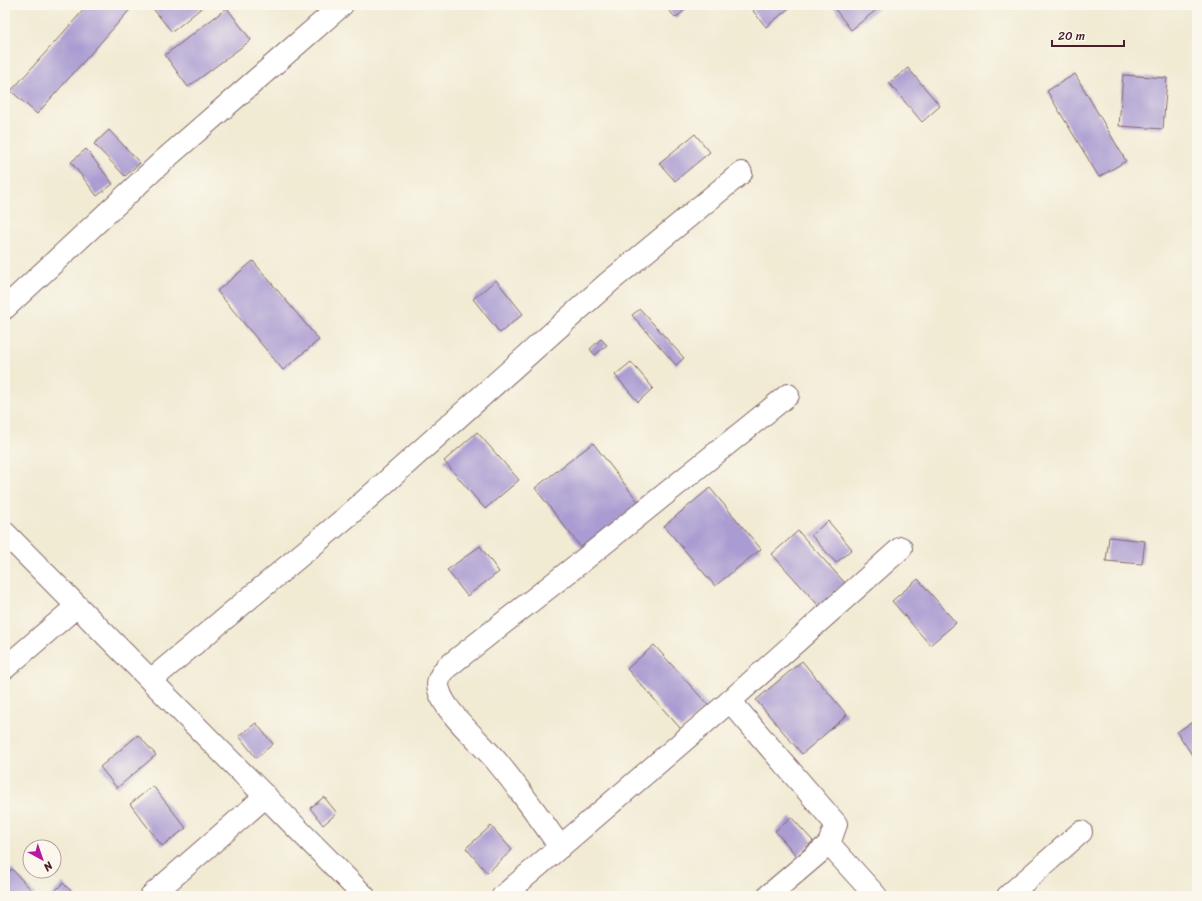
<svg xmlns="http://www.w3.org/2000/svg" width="1202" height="901" font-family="Sriracha,sans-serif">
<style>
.building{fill:#aa9cd2}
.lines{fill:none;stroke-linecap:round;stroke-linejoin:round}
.minor-casing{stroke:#846666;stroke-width:24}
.minor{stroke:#fff;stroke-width:22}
</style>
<rect width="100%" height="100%" fill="#fbf7ec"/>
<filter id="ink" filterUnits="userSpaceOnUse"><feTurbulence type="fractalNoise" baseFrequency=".025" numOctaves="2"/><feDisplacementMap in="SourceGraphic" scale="8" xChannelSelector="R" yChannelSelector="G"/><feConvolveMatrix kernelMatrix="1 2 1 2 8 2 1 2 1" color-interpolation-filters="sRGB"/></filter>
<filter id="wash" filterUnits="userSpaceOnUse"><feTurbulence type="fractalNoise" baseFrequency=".012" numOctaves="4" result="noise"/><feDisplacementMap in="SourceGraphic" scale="16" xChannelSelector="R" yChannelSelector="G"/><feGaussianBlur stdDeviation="0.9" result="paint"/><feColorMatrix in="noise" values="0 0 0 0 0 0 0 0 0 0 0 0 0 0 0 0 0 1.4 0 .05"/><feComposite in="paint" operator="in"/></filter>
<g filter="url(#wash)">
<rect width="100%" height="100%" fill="#f1ebd4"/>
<g id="blocks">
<g class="building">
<path d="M88,5H134L37,114L11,91Z"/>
<path d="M150,5H205L172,32Z"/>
<path d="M664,5H690L676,18Z"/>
<path d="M760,5H793L766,27L753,11Z"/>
<path d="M832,5H878L880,7L851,30Z"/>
<path d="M227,8L251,40L188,87L165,55Z"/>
<path d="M908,68L940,106L922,122L889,83Z"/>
<path d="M1075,74L1126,161L1099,177L1047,91Z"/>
<path d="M1123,75L1167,78L1163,129L1119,126Z"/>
<path d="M109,130L140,163L125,176L94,144Z"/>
<path d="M695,134L710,152L675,181L659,163Z"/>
<path d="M86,149L113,184L97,196L71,162Z"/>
<path d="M253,261L319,340L283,370L217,291Z"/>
<path d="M496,280L523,314L500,333L473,299Z"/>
<path d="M640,309L684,358L676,365L632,315Z"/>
<path d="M601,339L607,345L595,355L590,349Z"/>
<path d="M631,362L653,388L638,402L615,375Z"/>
<path d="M477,432L519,480L485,509L444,461Z"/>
<path d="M593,443L640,504L582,549L535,488Z"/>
<path d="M710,488L761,549L715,586L664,526Z"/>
<path d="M828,521L852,549L836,563L811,535Z"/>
<path d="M798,531L845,583L819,606L772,554Z"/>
<path d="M1109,537L1145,541L1142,564L1106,561Z"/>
<path d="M480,546L499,572L467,596L447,570Z"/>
<path d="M918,579L956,623L930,645L892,601Z"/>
<path d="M654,645L708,705L681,729L627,669Z"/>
<path d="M802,661L847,715L802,754L756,700Z"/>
<path d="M1197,719V760L1196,761L1177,732Z"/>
<path d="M256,723L273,744L256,758L239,736Z"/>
<path d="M138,735L156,755L117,788L100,767Z"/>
<path d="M153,786L186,828L162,846L130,804Z"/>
<path d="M324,797L337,813L323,825L310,808Z"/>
<path d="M791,817L813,841L797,856L775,831Z"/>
<path d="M491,826L512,850L487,873L466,848Z"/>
<path d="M12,869L35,894L32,896H5V875Z"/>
<path d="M63,883L76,896H50Z"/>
</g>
</g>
</g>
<g filter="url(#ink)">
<use href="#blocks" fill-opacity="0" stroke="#846666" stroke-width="1"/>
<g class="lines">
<g class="minor-casing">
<g id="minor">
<path d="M5,308L164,160L342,5"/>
<path d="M5,533L364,896"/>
<path d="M5,668L77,606"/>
<path d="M151,680L349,515L608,283L741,173"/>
<path d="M730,701L836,824L829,844L768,896"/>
<path d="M829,844L876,896"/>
<path d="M560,847C540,818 520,790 498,763C482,743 445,713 439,690C436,681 441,675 446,668L581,562L788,395"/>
<path d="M151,896L266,796"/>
<path d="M503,896L730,701L901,548"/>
<path d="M1008,896L1081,832"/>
</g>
</g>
<use href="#minor" class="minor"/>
</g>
</g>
<rect width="1202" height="901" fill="none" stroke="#fbf7ec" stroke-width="20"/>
<g transform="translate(42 859) rotate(140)"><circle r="19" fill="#fbf7ec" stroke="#b4a19f"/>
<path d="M0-3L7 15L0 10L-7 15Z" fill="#b5179e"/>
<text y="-6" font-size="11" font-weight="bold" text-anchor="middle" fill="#4a1f2b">N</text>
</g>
<path d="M1052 40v6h72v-6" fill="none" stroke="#4a1f2b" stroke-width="2"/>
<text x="1058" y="40" font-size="12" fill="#4a1f2b" stroke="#fbf7ec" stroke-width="3" paint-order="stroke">20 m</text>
</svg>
